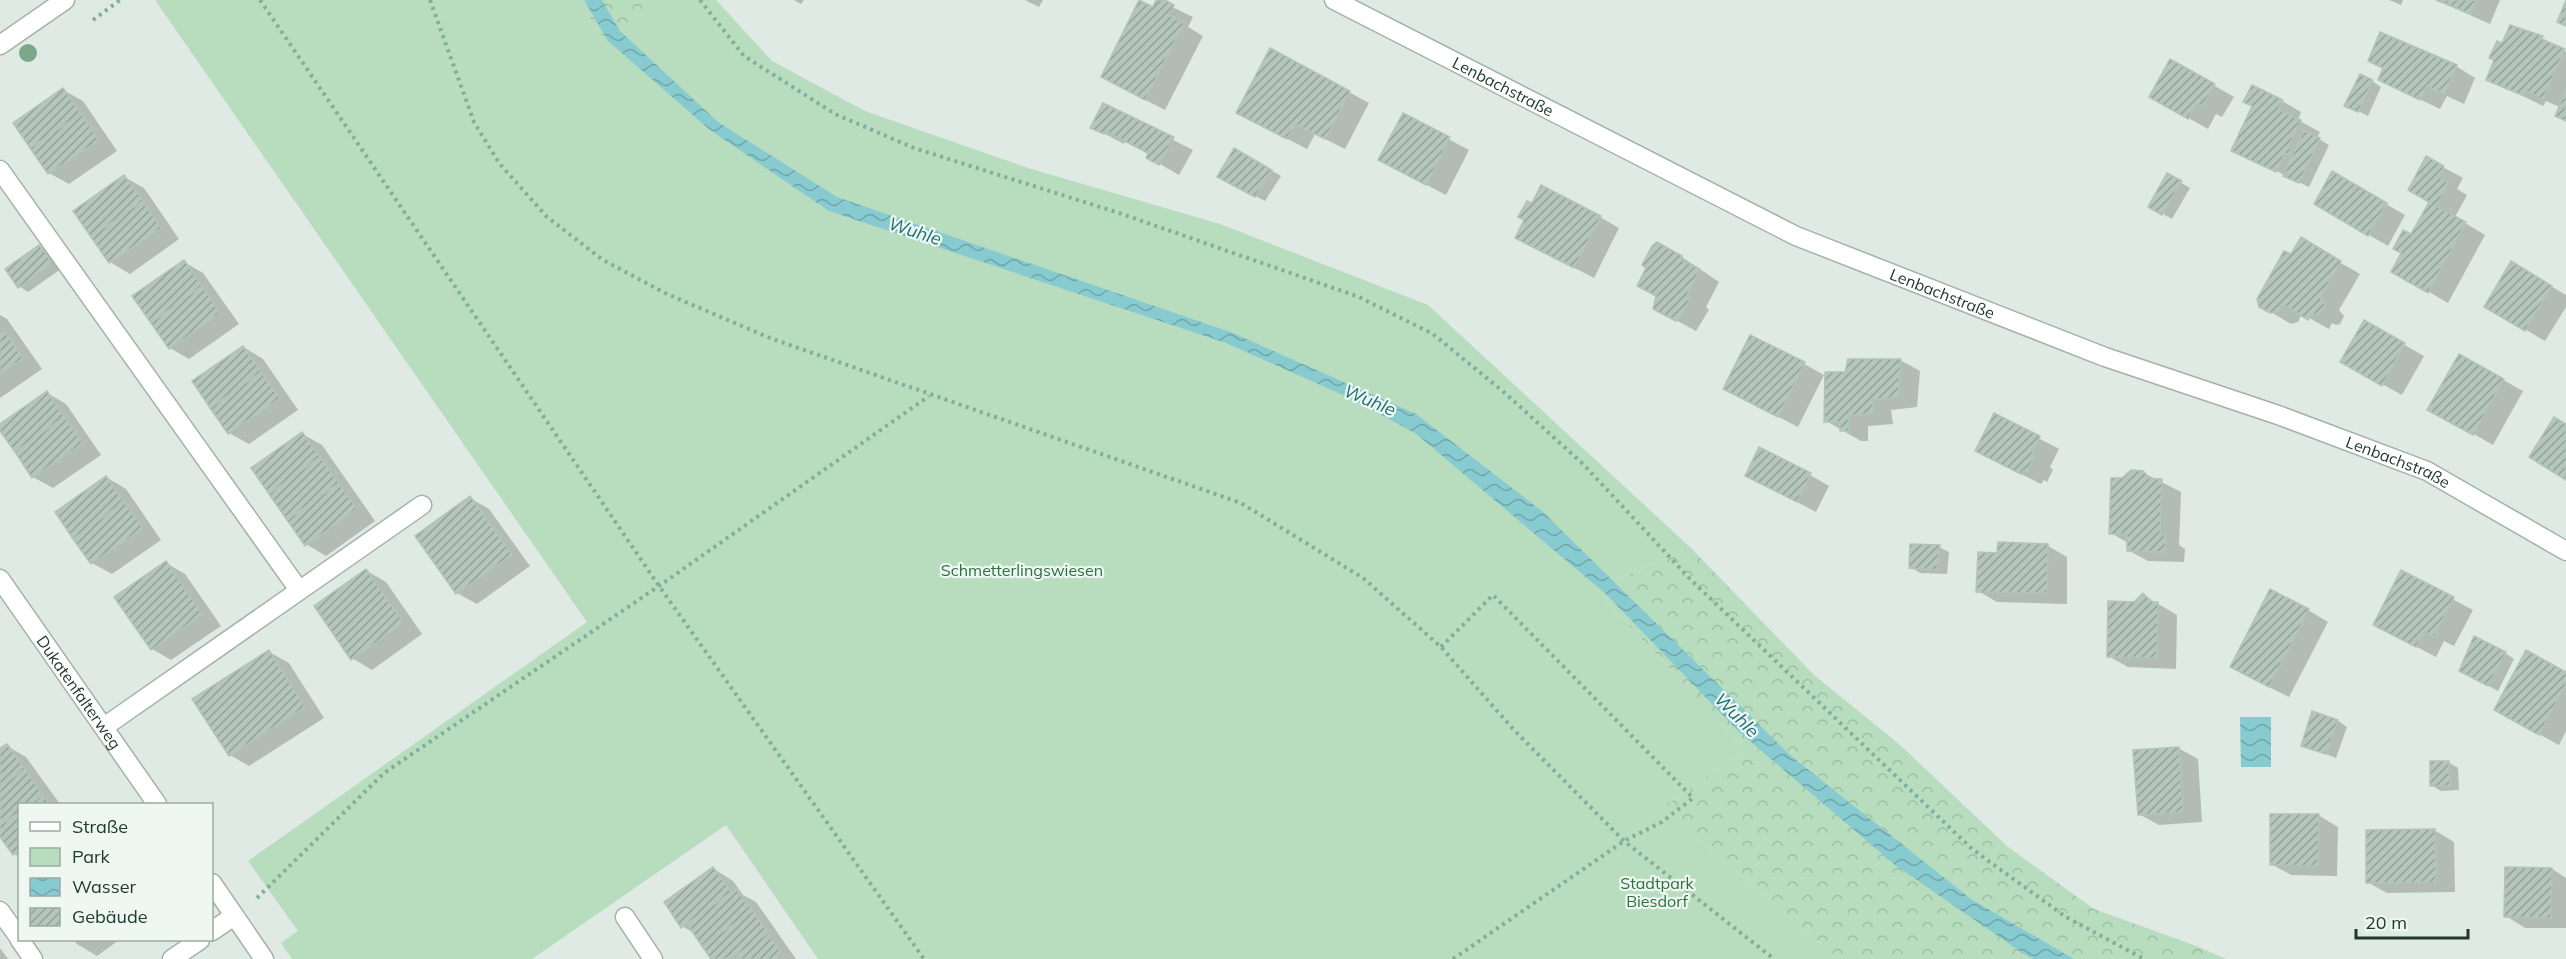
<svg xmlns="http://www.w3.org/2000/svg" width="2566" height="959" font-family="Mulish,sans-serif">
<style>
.green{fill:#b8dcbe}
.forest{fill:url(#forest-crowns)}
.water{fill:url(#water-waves)}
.shadow{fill:#0003}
.building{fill:url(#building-hatch);stroke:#b2c4ba;stroke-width:1.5}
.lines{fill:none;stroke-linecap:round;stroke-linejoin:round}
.minor-casing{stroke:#a2b2aa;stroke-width:21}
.path{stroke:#7fae9b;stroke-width:4;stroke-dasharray:3 4.5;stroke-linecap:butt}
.minor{stroke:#fff;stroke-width:18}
.tree{fill:#7ca789}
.labels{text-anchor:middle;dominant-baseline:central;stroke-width:4.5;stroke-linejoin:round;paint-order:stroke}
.street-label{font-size:16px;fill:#203a30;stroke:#eff7f2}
.park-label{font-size:16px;fill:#2b703f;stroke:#eff7f2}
.water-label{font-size:18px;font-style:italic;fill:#1b6f75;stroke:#eff7f2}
</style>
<defs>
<pattern id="forest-crowns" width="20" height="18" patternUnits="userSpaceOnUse" patternTransform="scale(1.5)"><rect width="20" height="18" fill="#b8dcbe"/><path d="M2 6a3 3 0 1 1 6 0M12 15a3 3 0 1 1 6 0" fill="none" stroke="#9ebea4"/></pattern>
<pattern id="water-waves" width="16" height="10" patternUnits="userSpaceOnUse" patternTransform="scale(1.5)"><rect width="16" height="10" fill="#87cbd0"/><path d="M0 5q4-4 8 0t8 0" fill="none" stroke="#6ea6a9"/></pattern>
<pattern id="building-hatch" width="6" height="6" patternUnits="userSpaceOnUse" patternTransform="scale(1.5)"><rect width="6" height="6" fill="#b4c5bd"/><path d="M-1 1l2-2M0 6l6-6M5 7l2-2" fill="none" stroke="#92a19a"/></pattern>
</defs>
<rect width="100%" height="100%" fill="#dfeae4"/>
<path class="green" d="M155,0H580L608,55L664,0H716L772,61L865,111L1028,168L1220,224L1428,305L1691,548L1595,589L1745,750L1662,808L1839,959H818L726,825L532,959H292L281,943L298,931L248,861L587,622Z"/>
<g class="forest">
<path d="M580,0H664L608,55Z"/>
<path d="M1691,548L1814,675L1899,744L2008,847L2094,909L2199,947L2226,959H1839L1662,808L1745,750L1595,589Z"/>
</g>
<g class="water">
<path d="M584,0H602L620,31L718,122L837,197L1233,333L1416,414L1542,511L1791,756L1971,899L2074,959H2034L2024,954L1895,865L1737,730L1607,595L1415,433L1352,399L1226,343L829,211L710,130L608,41Z"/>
<path d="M2240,717H2271V767H2241Z"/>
</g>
<g class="shadow">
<path d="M794,0H804L801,4Z"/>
<path d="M1025,0H1043L1039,7Z"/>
<path d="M1158,0L1193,17L1188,27L1203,36L1165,110L1122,88Z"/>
<path d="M2389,0H2403L2401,5Z"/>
<path d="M2436,0H2500L2490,24Z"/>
<path d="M2511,27L2542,38L2566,52V120L2560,107L2546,101L2543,106L2488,79Z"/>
<path d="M1271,50L1369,103L1345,149L1315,134L1307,149L1257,123Z"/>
<path d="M2171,61L2234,97L2222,117L2216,114L2208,129L2151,97Z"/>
<path d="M2456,66L2475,78L2464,104L2447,96L2440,109L2380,80Z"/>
<path d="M2372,81L2381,87L2368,116L2356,110Z"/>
<path d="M63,90L83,101L117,151L69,184L49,173L15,123Z"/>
<path d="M2282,101L2301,112L2298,120L2320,132L2317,138L2329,145L2309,187L2233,150Z"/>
<path d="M1104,105L1193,150L1179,175L1148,157L1150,154L1125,141L1124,144L1092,127Z"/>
<path d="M1403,115L1469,150L1446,195L1400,171Z"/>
<path d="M1235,150L1281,176L1265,201L1229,182Z"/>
<path d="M2426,158L2463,178L2457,189L2467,195L2455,217L2485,235L2448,303L2393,271L2430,202Z"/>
<path d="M2333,173L2405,215L2388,246L2316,204Z"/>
<path d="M2168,175L2190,188L2172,219L2150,206Z"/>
<path d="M124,177L144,188L179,239L130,274L110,262L75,211Z"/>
<path d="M1600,217L1619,228L1594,278L1536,248Z"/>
<path d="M2301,240L2360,274L2339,310L2344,316L2340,324L2336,325L2332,323L2329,329L2302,314L2298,322L2291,324L2261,306Z"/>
<path d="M39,247L49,252L61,269L28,292L19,286Z"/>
<path d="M1682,257L1719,282L1706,307L1709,310L1696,331L1674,319Z"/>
<path d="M184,262L203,273L239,324L189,359L170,348Z"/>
<path d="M2511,263L2566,295V307L2545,341L2486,306Z"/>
<path d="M0,315L7,319L42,369L0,398Z"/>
<path d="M2364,322L2424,356L2402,395L2342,362Z"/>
<path d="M243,347L263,359L298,410L249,444L229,433L194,382Z"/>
<path d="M2460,356L2523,391L2493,445L2430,409Z"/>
<path d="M1900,360L1920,371L1917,407L1891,410L1893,424L1868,426V441H1861L1826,421L1846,373Z"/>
<path d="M1804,364L1824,375L1798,427L1725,389Z"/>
<path d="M47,393L66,404L101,455L53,488L33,477L0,429V426Z"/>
<path d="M1995,415L2059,449L2050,467L2053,470L2047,482L2044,480L2041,484L1997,462Z"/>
<path d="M302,434L322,445L375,521L326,556L306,544Z"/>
<path d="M2142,472L2181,492L2179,545L2185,549L2184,562L2148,561L2128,550V543L2111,533L2123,480Z"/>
<path d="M1746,475H1810L1829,486L1816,512Z"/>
<path d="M106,477L126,489L161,540L112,574L92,563L57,512Z"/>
<path d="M470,498L489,509L530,566L477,604L457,593Z"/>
<path d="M2048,546L2067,557V604L1997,602L1978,591L1999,554Z"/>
<path d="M1939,547L1949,552L1947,574L1920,573L1911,567Z"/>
<path d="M166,563L185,574L221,626L171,660L152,649Z"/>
<path d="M367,571L386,582L422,634L372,670L352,658Z"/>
<path d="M2401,572L2473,610L2454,646L2444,641L2436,657L2394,635Z"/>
<path d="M2143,595L2177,615L2176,669L2128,667L2108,656L2134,604Z"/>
<path d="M2308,610L2328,622L2289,697L2251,678Z"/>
<path d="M269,652L289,663L324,718L249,766L230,755Z"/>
<path d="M2505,653L2514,659L2498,691L2461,671Z"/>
<path d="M2566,674V731L2559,745L2515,721Z"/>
<path d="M2338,721L2347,727L2336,758L2303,745Z"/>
<path d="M7,746L26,757L60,804H20V857L14,854L0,835V750Z"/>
<path d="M2178,748L2198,759L2202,822L2159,825L2139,814Z"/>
<path d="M2448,762L2458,768L2459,790L2441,791L2431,785Z"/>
<path d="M2318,815L2338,827L2337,876L2291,875L2271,864Z"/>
<path d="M2434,830L2454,842L2455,892L2387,893L2367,882Z"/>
<path d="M714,869L733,881L743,895L756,902L796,959H714L697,935L682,926Z"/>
<path d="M2552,869L2566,878V928H2525L2506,916Z"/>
<path d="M74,940H119L97,956L77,944Z"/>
<path d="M0,948L8,959H0Z"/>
</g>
<g class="building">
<path d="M1139,0L1153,7L1156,0H1165L1174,5L1169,15L1184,23L1145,100L1101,77Z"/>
<path d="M2436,0H2476L2471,14Z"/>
<path d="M2566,0V26L2557,22Z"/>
<path d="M2510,25L2543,36L2541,39L2565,49L2543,99L2526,91L2524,96L2486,80L2494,60L2489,58L2497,41L2502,43Z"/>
<path d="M2380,32L2457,65L2444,94L2427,86L2420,100L2378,80L2383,68L2368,61Z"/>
<path d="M1270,48L1350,91L1325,139L1295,124L1287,139L1236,113Z"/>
<path d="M2170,59L2215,84L2202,107L2196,104L2188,119L2149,97Z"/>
<path d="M2360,74L2373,80L2358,112L2344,106Z"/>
<path d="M2252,85L2283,100L2278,109L2301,120L2288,147L2291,149L2289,155L2285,153L2276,172L2231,151L2252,106L2243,102Z"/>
<path d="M63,88L81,114L30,148L13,123Z"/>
<path d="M2566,90V121L2555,116Z"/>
<path d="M1103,103L1174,137L1159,165L1146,158L1148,153L1105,131L1104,134L1090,128Z"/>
<path d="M1403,113L1450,137L1426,185L1378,160Z"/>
<path d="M81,114L99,140L48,174L30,148Z"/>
<path d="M2304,130L2320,138L2299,183L2283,176Z"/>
<path d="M1234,148L1272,170L1255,197L1217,177Z"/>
<path d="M2426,156L2444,166L2438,177L2449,183L2436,206L2466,222L2428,293L2391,272L2401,253L2393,249L2403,230L2411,234L2429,202L2408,190Z"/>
<path d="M2332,171L2387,203L2368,236L2314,204Z"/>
<path d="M2167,173L2182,181L2162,215L2148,207Z"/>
<path d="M124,175L143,201L91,237L73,211Z"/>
<path d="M1541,185L1601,216L1574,268L1515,238L1524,220L1518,217L1527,201L1532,203Z"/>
<path d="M143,201L161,228L109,263L91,237Z"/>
<path d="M2301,237L2341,261L2320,298L2324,300L2325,305L2320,313L2315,315L2312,313L2308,320L2282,304L2278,311L2270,313L2259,307L2257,299L2284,251L2291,254Z"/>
<path d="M1657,242L1682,256L1683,261L1700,269L1687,295L1691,297L1680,318L1676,321L1653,309L1656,296L1637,286L1646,268L1642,265L1652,246Z"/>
<path d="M39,245L53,263L18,288L5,269Z"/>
<path d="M184,260L202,286L151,323L132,296Z"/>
<path d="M2511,261L2552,286L2525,331L2484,307Z"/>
<path d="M202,286L220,313L169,349L151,323Z"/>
<path d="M2364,320L2405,343L2382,386L2340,362Z"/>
<path d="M5,331L23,358L0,374V335Z"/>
<path d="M1750,335L1805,362L1778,417L1723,389Z"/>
<path d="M243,346L261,372L210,408L192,381Z"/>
<path d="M2459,354L2504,379L2473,435L2427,410Z"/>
<path d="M1848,359H1901L1898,397L1872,400L1874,413L1849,416V431H1840V422H1824L1825,372H1845Z"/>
<path d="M261,372L280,398L228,434L210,408Z"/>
<path d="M47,391L64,417L15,452L0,431V424Z"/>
<path d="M1994,413L2040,436L2031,456L2034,457L2027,472L2024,470L2021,474L1975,451Z"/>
<path d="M64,417L83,443L32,478L15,452Z"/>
<path d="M2554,417L2566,424V480L2529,457Z"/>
<path d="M302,432L320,457L269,494L251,468Z"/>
<path d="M1759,447L1811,473L1797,502L1745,476Z"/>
<path d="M320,457L339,483L287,520L269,494Z"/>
<path d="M2131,470L2143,471L2150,479H2162L2160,535L2166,536L2165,552L2127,551V534H2109L2111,478H2122Z"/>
<path d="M106,476L124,502L73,539L55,512Z"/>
<path d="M339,483L357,509L305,546L287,520Z"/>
<path d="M470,496L512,555L456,594L415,536Z"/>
<path d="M124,502L143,528L91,564L73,539Z"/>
<path d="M1998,542L2048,544L2047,593L1976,592L1978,552L1997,553Z"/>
<path d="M1910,544L1940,545L1937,570L1909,568Z"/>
<path d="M166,561L202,614L151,650L114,597Z"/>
<path d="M366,569L404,623L351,660L314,606Z"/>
<path d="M2401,570L2454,597L2434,637L2424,632L2416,647L2373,625Z"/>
<path d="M2270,589L2309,609L2269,687L2230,667Z"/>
<path d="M2143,593L2152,602H2158L2157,658L2107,657L2108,601L2134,602Z"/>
<path d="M2474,636L2506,652L2488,686L2459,671Z"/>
<path d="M269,650L305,707L229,756L192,699Z"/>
<path d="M2526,650L2566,672V684L2539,735L2494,710Z"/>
<path d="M2312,711L2338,720L2326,754L2301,746Z"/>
<path d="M7,744L25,769L0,787V748Z"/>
<path d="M2179,747L2183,812L2138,815L2133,750Z"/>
<path d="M2430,761H2449L2450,786H2430Z"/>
<path d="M25,769L43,795L30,804H20V812L0,825V787Z"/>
<path d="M43,795L50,804H30Z"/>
<path d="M20,812V850L13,855L0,837V825Z"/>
<path d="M2270,814H2319L2318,866L2270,865Z"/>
<path d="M2435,829L2436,882L2366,883V830Z"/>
<path d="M713,867L731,892L681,928L664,902Z"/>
<path d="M2505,867L2552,868L2551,918L2504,917Z"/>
<path d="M736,889L753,911L702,946L687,924Z"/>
<path d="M753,911L768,933L731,959H711L702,946Z"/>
<path d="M768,933L783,956L778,959H731Z"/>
</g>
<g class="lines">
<g class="minor-casing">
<g id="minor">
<path id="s1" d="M1334,0L1796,236L2105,357L2278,415L2427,471L2566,551"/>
<path d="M0,45L65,0"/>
<path d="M0,170L299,590"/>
<path id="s2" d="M0,579L157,804"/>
<path d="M104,727L422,505"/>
<path d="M212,883L264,959"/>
<path d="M0,911L20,939"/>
<path d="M625,917L653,959"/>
<path d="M212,931L234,916"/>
<path d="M20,940L33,959"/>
<path d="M172,959L200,940"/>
</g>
</g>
<g class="path">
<path d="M260,0L659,586L924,959"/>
<path d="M430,0L474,122L499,163L547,217L603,260L667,294L770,338L1241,503L1363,578L1441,647L1513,729L1624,841L1774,959"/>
<path d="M700,0L744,56L835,114L914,148L1122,214L1359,297L1433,334L1505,393L1584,465L1690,579L1972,849L2066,917L2144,959"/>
<path d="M93,20L120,0"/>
<path d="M1441,647L1493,595L1693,798L1662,822L1624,841L1453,959"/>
<path d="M257,898L384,773L659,586L929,396"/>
</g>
<use href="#minor" class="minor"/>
</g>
<circle class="tree" cx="28" cy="53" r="9"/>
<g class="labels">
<g class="street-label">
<text stroke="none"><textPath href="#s1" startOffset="190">Lenbachstraße</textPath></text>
<text stroke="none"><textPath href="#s1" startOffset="676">Lenbachstraße</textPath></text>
<text stroke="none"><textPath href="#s1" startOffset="1162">Lenbachstraße</textPath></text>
<text stroke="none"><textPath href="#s2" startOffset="138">Dukatenfalterweg</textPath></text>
</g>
<g class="park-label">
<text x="1022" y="570">Schmetterlingswiesen</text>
<text x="1657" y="883">Stadtpark<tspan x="1657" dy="18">Biesdorf</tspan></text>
</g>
<g class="water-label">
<text transform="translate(915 231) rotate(18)">Wuhle</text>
<text transform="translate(1370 400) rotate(23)">Wuhle</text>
<text transform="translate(1737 715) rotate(45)">Wuhle</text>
</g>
</g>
<rect x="18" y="803" width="195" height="138" fill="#eff7f2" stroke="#9caba4" stroke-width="1.5"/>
<rect x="30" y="822" width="30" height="9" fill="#ffffff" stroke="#9caba4" stroke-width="1.5"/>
<text x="72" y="833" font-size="18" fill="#203a30">Straße</text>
<rect x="30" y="848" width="30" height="18" fill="#b8dcbe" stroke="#9caba4" stroke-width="1.5"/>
<text x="72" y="863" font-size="18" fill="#203a30">Park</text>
<rect x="30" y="878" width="30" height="18" fill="url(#water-waves)" stroke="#9caba4" stroke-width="1.5"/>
<text x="72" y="893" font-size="18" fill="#203a30">Wasser</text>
<rect x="30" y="908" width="30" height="18" fill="url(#building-hatch)" stroke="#9caba4" stroke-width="1.5"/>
<text x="72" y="923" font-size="18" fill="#203a30">Gebäude</text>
<path d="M2356 929v9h112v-9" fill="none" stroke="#203a30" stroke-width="3"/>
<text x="2365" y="929" font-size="18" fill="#203a30" stroke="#eff7f2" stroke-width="4.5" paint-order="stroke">20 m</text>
</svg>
